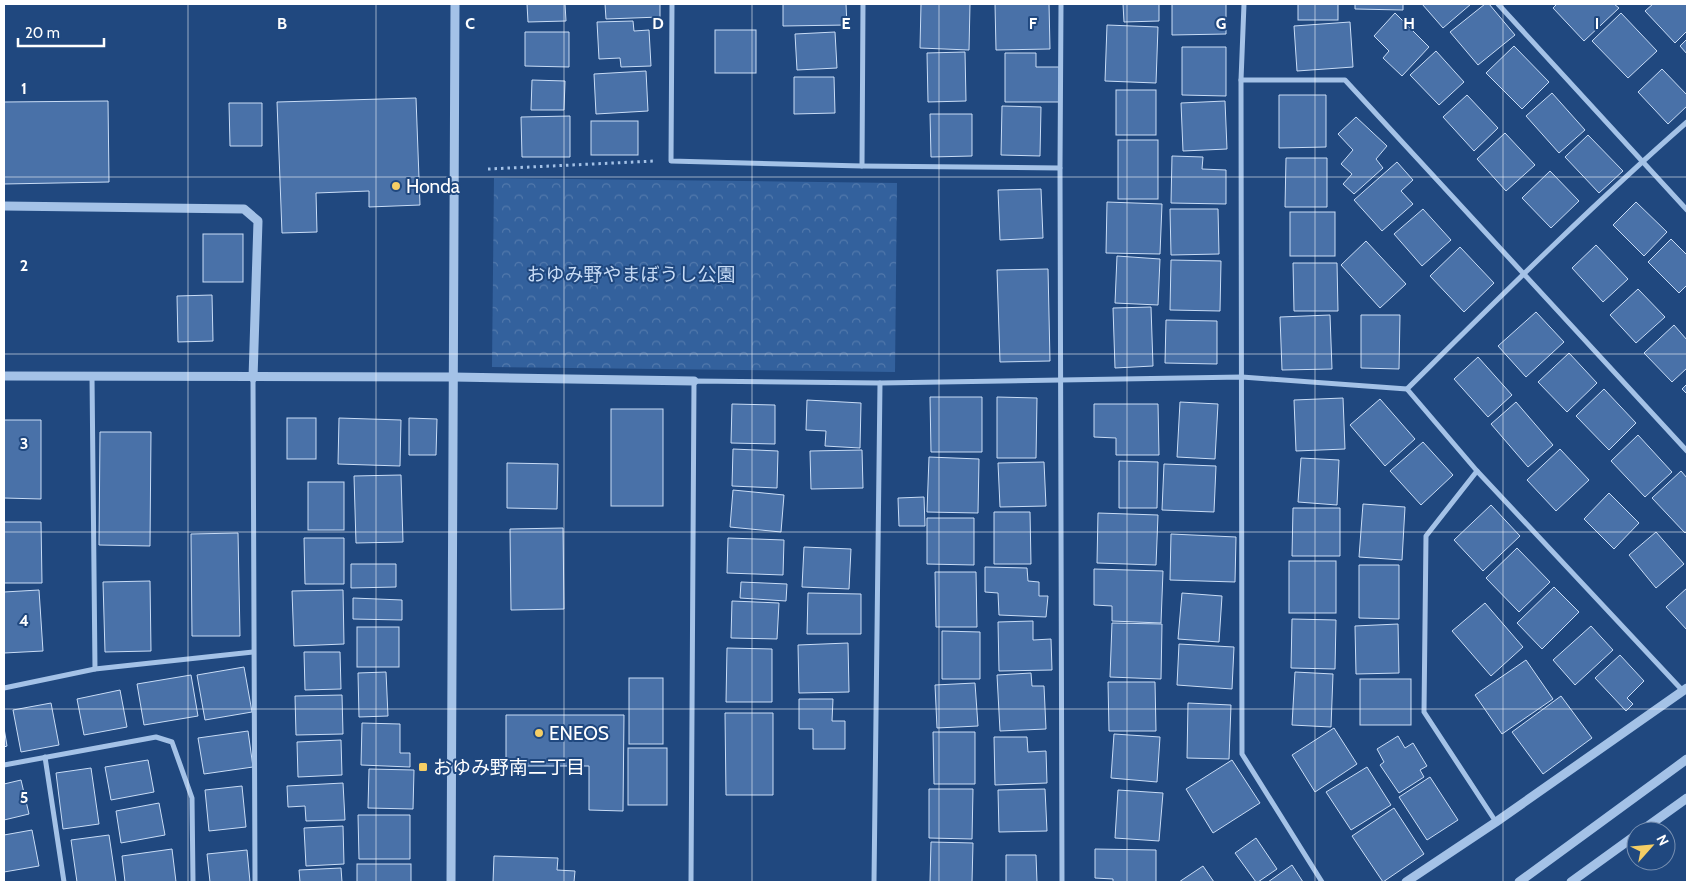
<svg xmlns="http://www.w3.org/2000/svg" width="1691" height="886" font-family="Cabin,'Noto Sans JP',sans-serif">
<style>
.park{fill:url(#park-crowns)}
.building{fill:#4971a8;stroke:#c8dcf6}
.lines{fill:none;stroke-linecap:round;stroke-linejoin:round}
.path{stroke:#a4c2e7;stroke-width:3;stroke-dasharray:2.5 4;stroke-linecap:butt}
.minor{stroke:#a4c2e7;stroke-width:5}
.tertiary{stroke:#a4c2e7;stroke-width:9}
.grid{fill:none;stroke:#fff;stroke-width:1;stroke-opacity:0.55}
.poi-dot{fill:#f5ce65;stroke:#20487f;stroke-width:2}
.labels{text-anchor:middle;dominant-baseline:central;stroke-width:4;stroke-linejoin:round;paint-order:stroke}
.poi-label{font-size:19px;fill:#fff;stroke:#20487f;text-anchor:start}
.park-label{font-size:19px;fill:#c8dcf6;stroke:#20487f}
.grid-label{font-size:16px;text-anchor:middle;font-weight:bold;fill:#fff;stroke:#20487f;stroke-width:4;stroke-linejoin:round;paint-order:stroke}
</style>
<defs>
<pattern id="park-crowns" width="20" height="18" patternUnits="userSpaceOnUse" patternTransform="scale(1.25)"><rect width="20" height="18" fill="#33619d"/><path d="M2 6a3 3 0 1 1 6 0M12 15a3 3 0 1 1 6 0" fill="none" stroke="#5279ac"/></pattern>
</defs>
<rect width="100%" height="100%" fill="#20487f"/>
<path class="park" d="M494,178L897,183L895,372L492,367Z"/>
<g class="building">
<path d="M527,4H565L566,21L528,22Z"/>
<path d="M605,4H660V17L606,19Z"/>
<path d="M783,4H846L847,25L783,26Z"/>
<path d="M921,4H970L969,50L920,48Z"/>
<path d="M995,4H1049L1050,49L996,50Z"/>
<path d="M1123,4H1159V21L1124,22Z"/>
<path d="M1172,4H1226V34L1172,35Z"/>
<rect x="1298" y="4" width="40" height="16"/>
<path d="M1355,4H1403V10L1355,9Z"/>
<path d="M1422,4H1471L1443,28Z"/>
<path d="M1485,4H1489L1515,35L1478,65L1450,32Z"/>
<path d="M1557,4H1614L1619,8L1584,41L1553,8Z"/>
<path d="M1653,4H1687V31L1675,43L1645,11Z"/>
<path d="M1395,13L1429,47L1402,76L1383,58L1389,51L1374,36Z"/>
<path d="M1621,13L1657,51L1628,78L1592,41Z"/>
<path d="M633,21L634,31L649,30L651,66L621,67L620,58L599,59L597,22Z"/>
<path d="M1350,22L1353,67L1297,71L1294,26Z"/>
<path d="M1107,25L1158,27L1156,83L1105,81Z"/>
<rect x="715" y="30" width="41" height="43"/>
<path d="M525,32H569V67L525,66Z"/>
<path d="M835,32L837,68L797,70L795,34Z"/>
<path d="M1687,39V54L1680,46Z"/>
<path d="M1514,46L1549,82L1522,109L1486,73Z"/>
<path d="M1182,47H1226V96L1182,95Z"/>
<path d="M1436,51L1464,82L1439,105L1410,75Z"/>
<path d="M965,52L966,101L928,102L927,53Z"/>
<path d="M1005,53H1036V67H1059L1060,102H1005Z"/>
<path d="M1662,69L1687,95V106L1668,124L1638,92Z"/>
<path d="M646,71L648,111L596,114L594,74Z"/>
<path d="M794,77H834L835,113L794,114Z"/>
<path d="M532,80L565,81L564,110H531Z"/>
<rect x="1116" y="90" width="40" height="45"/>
<path d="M1552,93L1585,130L1559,153L1526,116Z"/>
<path d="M1279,95H1326V147L1279,148Z"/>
<path d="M1467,95L1498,128L1474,151L1443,117Z"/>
<path d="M416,98L420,205L369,207V191L316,193L317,232L282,233L277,102Z"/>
<path d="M108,101L109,182L4,184V102Z"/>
<path d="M1225,101L1227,149L1183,151L1181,103Z"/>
<path d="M229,103H262V146H230Z"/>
<path d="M1002,106L1041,107L1040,156L1001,155Z"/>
<path d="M930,114H972V156L931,157Z"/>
<path d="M570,116V157H522L521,117Z"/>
<path d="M1356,117L1387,146L1376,159L1383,168L1354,194L1343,184L1352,174L1341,164L1353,150L1338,134Z"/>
<rect x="591" y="121" width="47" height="34"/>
<path d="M1505,133L1535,165L1506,191L1477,159Z"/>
<path d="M1588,135L1623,171L1599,193L1565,157Z"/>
<rect x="1118" y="140" width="40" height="59"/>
<path d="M1172,156L1203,157L1202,169L1226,170V204L1171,203Z"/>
<path d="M1286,158H1327V207H1285Z"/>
<path d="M1397,162L1413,180L1401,191L1413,204L1382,231L1354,200Z"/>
<path d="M1550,171L1579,201L1551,228L1522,198Z"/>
<path d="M1041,189L1043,238L1000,240L998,190Z"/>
<path d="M1107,202L1162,204L1160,254L1106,253Z"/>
<path d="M1636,202L1667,232L1644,256L1613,225Z"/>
<path d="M1170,209H1218L1219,254L1171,255Z"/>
<path d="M1423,209L1451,240L1422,266L1394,234Z"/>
<rect x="1290" y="212" width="45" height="44"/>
<rect x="203" y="234" width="40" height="48"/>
<path d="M1671,239L1687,255V285L1679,293L1648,262Z"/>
<path d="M1366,241L1406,284L1380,308L1341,265Z"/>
<path d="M1596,245L1628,279L1603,302L1572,268Z"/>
<path d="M1460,247L1494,283L1464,312L1430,276Z"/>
<path d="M1117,256L1160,259L1158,305L1115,303Z"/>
<path d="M1171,260L1221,261L1220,311L1170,310Z"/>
<path d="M1293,263H1337L1338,311H1294Z"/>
<path d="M1048,269L1050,361L1000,362L997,270Z"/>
<path d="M1638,289L1665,317L1636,343L1610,315Z"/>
<path d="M212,295L213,341L178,342L177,296Z"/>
<path d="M1151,307L1153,366L1115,368L1113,308Z"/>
<path d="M1536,312L1564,342L1526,377L1498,346Z"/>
<path d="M1330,315L1332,369L1282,370L1280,317Z"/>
<path d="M1361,315H1400L1399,369L1361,368Z"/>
<path d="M1166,320L1217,321V364L1165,363Z"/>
<path d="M1674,325L1687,340V368L1672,382L1644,353Z"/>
<path d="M1569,353L1597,383L1567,412L1538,382Z"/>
<path d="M1478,357L1512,395L1488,417L1454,379Z"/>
<path d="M1687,384V394L1682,389Z"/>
<path d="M1604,389L1636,423L1609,450L1576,416Z"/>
<path d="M930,397H982V452H931Z"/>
<path d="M997,397L1037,398L1036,458H997Z"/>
<path d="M1343,398L1345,449L1296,451L1294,400Z"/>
<path d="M1380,399L1415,439L1385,466L1350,425Z"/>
<path d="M807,400L861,403L860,448L825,446L826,431L806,430Z"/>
<path d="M1180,402L1218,404L1215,459L1177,457Z"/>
<path d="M1516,402L1553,445L1528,467L1491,424Z"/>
<path d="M732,404L775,405V444L731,443Z"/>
<path d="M1094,404H1158L1159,455H1116V438L1094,437Z"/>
<rect x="611" y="409" width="52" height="97"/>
<rect x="287" y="418" width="29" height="41"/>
<path d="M339,418L401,420L400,466L338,464Z"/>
<path d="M409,418L437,419L436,455H409Z"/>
<path d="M4,420H41V499L4,498Z"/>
<path d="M100,432H151L150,546L99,545Z"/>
<path d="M1638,435L1672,472L1645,497L1611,461Z"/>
<path d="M1423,442L1453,475L1421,505L1390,471Z"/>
<path d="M733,449L778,451L777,488L732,486Z"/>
<path d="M1560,449L1589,480L1556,511L1527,480Z"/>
<path d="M862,450L863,488L811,489L810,451Z"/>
<path d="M929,457L979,459L978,513L927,512Z"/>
<path d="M1301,458L1339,460L1337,505L1298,502Z"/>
<path d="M1119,461L1158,462L1157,508H1119Z"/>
<path d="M1044,462L1046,506L1000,507L998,463Z"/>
<path d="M507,463L558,464L557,509L507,508Z"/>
<path d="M1164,464L1216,466L1214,512L1162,510Z"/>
<path d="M1681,471L1687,478V531L1685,533L1652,498Z"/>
<path d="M401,475L403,542L356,543L354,476Z"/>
<rect x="308" y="482" width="36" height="48"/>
<path d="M733,490L784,495L781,532L730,527Z"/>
<path d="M1609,493L1639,523L1614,549L1584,519Z"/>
<path d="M924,497L925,526H899L898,498Z"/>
<path d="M1363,504L1405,507L1402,560L1359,557Z"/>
<path d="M1491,505L1520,536L1483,571L1454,540Z"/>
<path d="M1293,508H1340V556H1292Z"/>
<path d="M994,512H1030L1031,564H994Z"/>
<path d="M1098,513L1158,515L1156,565L1097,563Z"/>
<path d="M927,518H974V565L927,564Z"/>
<path d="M4,522H41L42,583H4Z"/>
<path d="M563,528L564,609L511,610L510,529Z"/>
<path d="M1656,532L1684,564L1656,588L1629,555Z"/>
<path d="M238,533L240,636H192L191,534Z"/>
<path d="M1171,534L1236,537L1235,582L1170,580Z"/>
<path d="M304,538H344V584H305Z"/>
<path d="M728,538L784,540L783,575L727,573Z"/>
<path d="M804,547L851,549L849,589L802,587Z"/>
<path d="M1517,548L1550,582L1519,612L1486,578Z"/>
<rect x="1289" y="561" width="47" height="52"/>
<path d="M351,564H396V587L351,588Z"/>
<path d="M1359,565H1399V619L1359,618Z"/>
<path d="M985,567L1027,568L1028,581L1039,582V596H1048L1046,617L999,615L998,593L985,592Z"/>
<path d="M1094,569L1163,571L1161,623L1112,621V606L1094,605Z"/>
<path d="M935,572H976L977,627H936Z"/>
<path d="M150,581L151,651L105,652L103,582Z"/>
<path d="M741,582L787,584L786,601L740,598Z"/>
<path d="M1554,587L1579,612L1542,649L1517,623Z"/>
<path d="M1687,588V630L1666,607Z"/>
<path d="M39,590L43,651L4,653V592Z"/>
<path d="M343,590L344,644L294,646L292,591Z"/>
<path d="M808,593L861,594V634H807Z"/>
<path d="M1182,593L1222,596L1219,642L1178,639Z"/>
<path d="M353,598L402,600V620L353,619Z"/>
<path d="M732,601L779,603L777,639L731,638Z"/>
<path d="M1485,603L1523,647L1491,676L1452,631Z"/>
<path d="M1292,619L1336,620L1335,669L1291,668Z"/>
<path d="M1033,621V640L1051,639L1052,670L999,671L998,622Z"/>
<path d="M1112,623L1162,624L1161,679L1110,677Z"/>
<path d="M1398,624L1399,673L1356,674L1355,626Z"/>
<path d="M1591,626L1613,650L1575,685L1553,660Z"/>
<rect x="357" y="627" width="42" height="40"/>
<path d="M942,631L980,632V679H942Z"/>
<path d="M848,643L849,692L799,693L798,645Z"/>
<path d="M1179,644L1234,647L1232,689L1177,685Z"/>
<path d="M727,648L772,649V702H726Z"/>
<path d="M304,652H340L341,689L305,690Z"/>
<path d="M1620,655L1644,681L1627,698L1633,704L1626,711L1595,678Z"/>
<path d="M1526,660L1553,699L1502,734L1475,695Z"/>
<path d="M244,667L252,712L205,720L197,675Z"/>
<path d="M386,672L388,716L359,717L358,673Z"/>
<path d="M1295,672L1333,674L1331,727L1292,725Z"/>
<path d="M1031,673L1032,686H1044L1046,729L1000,731L997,675Z"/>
<path d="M191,675L198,716L144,725L137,684Z"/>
<rect x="629" y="678" width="34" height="66"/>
<rect x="1360" y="679" width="51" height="46"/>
<path d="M1108,682H1155L1156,731H1109Z"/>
<path d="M975,683L978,726L937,728L935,685Z"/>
<path d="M120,690L127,727L84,735L77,699Z"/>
<path d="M342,695L343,734L296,735L295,696Z"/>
<path d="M1561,696L1592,738L1543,774L1512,732Z"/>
<path d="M799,699H833L832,721H845V749H813V729H799Z"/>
<path d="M51,703L59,745L21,752L13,710Z"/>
<path d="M1188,703L1231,705L1229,759L1187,758Z"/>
<path d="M725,713H773V795H726Z"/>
<path d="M506,715H624L623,811L589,810V766H506Z"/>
<path d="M362,723L400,724V753H410V767L361,765Z"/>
<path d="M4,728L7,746L4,747Z"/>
<path d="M1334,728L1357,764L1315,792L1292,755Z"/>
<path d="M248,731L253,767L204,774L198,738Z"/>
<path d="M933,732H975V784H934Z"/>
<path d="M1114,734L1160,737L1157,782L1111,778Z"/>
<path d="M1398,736L1405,748L1413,743L1427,766L1420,770L1424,777L1399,793L1380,765L1384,762L1377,749Z"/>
<path d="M994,737H1027L1028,752L1046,751L1047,783L995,785Z"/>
<path d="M341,740L342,775L298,777L297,742Z"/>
<rect x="628" y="748" width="39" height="57"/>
<path d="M148,760L154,792L111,800L105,767Z"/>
<path d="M1232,760L1260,803L1213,833L1186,789Z"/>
<path d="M1367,767L1391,805L1351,830L1326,792Z"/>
<path d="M91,768L99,824L63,829L56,773Z"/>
<path d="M369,769L414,770L413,809L368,808Z"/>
<path d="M1430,777L1458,820L1427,840L1399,797Z"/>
<path d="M21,780L29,814L4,820V784Z"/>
<path d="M343,783L345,820L306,821L305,806L288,807L287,786Z"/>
<path d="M242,786L246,827L209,831L205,790Z"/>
<path d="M929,789H973L972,839L929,838Z"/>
<path d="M1045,789L1047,831L999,832L998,790Z"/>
<path d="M1118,790L1163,793L1159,841L1115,838Z"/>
<path d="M159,803L165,835L121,843L116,811Z"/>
<path d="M1394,808L1424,854L1383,882L1352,836Z"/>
<path d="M358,815H410V859H359Z"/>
<path d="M343,826L344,864L306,866L304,828Z"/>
<path d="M32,830L39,866L4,872V835Z"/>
<path d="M109,835L116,882H77L71,840Z"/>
<path d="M1256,838L1277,869L1258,882H1256L1235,853Z"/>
<path d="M931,842L973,843L972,882H930Z"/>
<path d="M172,849L176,882H125L122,856Z"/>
<path d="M1095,849L1156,850V882H1113V879L1095,878Z"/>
<path d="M247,850L250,882H210L207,854Z"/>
<path d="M1006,855H1036L1037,882H1006Z"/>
<path d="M494,856L558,858L557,870L575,871L574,882H493Z"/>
<rect x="357" y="864" width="54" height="18"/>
<path d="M1292,865L1303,882H1268Z"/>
<path d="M1203,866L1214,882H1179Z"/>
<path d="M341,868L342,882H300L299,870Z"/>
</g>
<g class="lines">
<path class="path" d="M488,169L655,161"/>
<g class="minor">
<path d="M672,4L671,161L862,166L1060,168"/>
<path d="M1061,4L1060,168L1062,882"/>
<path d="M1244,4L1241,80L1242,754L1322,882"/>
<path d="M1498,4L1687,210"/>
<path d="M1241,80H1345L1687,451"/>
<path d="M862,166L863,4"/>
<path d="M92,376L95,669"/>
<path d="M253,378L255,882"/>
<path d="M1407,389C1499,298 1590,207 1687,122"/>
<path d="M1477,471L1426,536L1424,712L1496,822"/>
<path d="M4,688L95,669L253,652"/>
<path d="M45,757L64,882"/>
<path d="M4,765L156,737L172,742L192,798L193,882"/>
<path d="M691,882L694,381L880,383L1242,377L1407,389L1477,471L1683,691"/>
<path d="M874,882L880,383"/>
</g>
<g class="tertiary">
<path d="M4,206L244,209L258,221L253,378"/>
<path d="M4,376L453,377L694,381"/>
<path d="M1641,831L1687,798"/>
<path d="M451,882L455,4"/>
<path d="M1406,882L1496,822L1687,688"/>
<path d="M1519,882L1687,759"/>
<path d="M1571,882L1636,835"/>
</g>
</g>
<path class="grid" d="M188,4V882M376,4V882M564,4V882M752,4V882M939,4V882M1127,4V882M1315,4V882M1503,4V882M4,177H1687M4,354H1687M4,532H1687M4,709H1687"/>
<g class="poi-dot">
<circle cx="396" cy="186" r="5"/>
<circle cx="539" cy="733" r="5"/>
<rect x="418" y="762" width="10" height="10" rx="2.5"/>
</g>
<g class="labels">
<g class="poi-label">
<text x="406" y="186">Honda</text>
<text x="549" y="733">ENEOS</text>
<text x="433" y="767">おゆみ野南二丁目</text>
</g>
<g class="park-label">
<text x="631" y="274">おゆみ野やまぼうし公園</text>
</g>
</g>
<g class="grid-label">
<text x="282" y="29">B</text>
<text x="470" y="29">C</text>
<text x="658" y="29">D</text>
<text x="846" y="29">E</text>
<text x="1033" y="29">F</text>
<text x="1221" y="29">G</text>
<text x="1409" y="29">H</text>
<text x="1597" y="29">I</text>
<text x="24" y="94">1</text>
<text x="24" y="271">2</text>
<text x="24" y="449">3</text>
<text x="24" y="626">4</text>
<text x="24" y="803">5</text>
</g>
<rect width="1691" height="886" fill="none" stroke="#ffffff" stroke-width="10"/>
<g transform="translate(1651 846) rotate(63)"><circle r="24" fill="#20487f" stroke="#7991b2"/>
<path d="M0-4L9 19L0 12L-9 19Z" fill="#f5ce65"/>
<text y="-8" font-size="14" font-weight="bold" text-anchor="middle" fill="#ffffff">N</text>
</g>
<path d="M18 38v8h86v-8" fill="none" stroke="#ffffff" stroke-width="2.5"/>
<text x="25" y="38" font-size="15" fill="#ffffff" stroke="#20487f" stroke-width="4" paint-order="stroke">20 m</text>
</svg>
